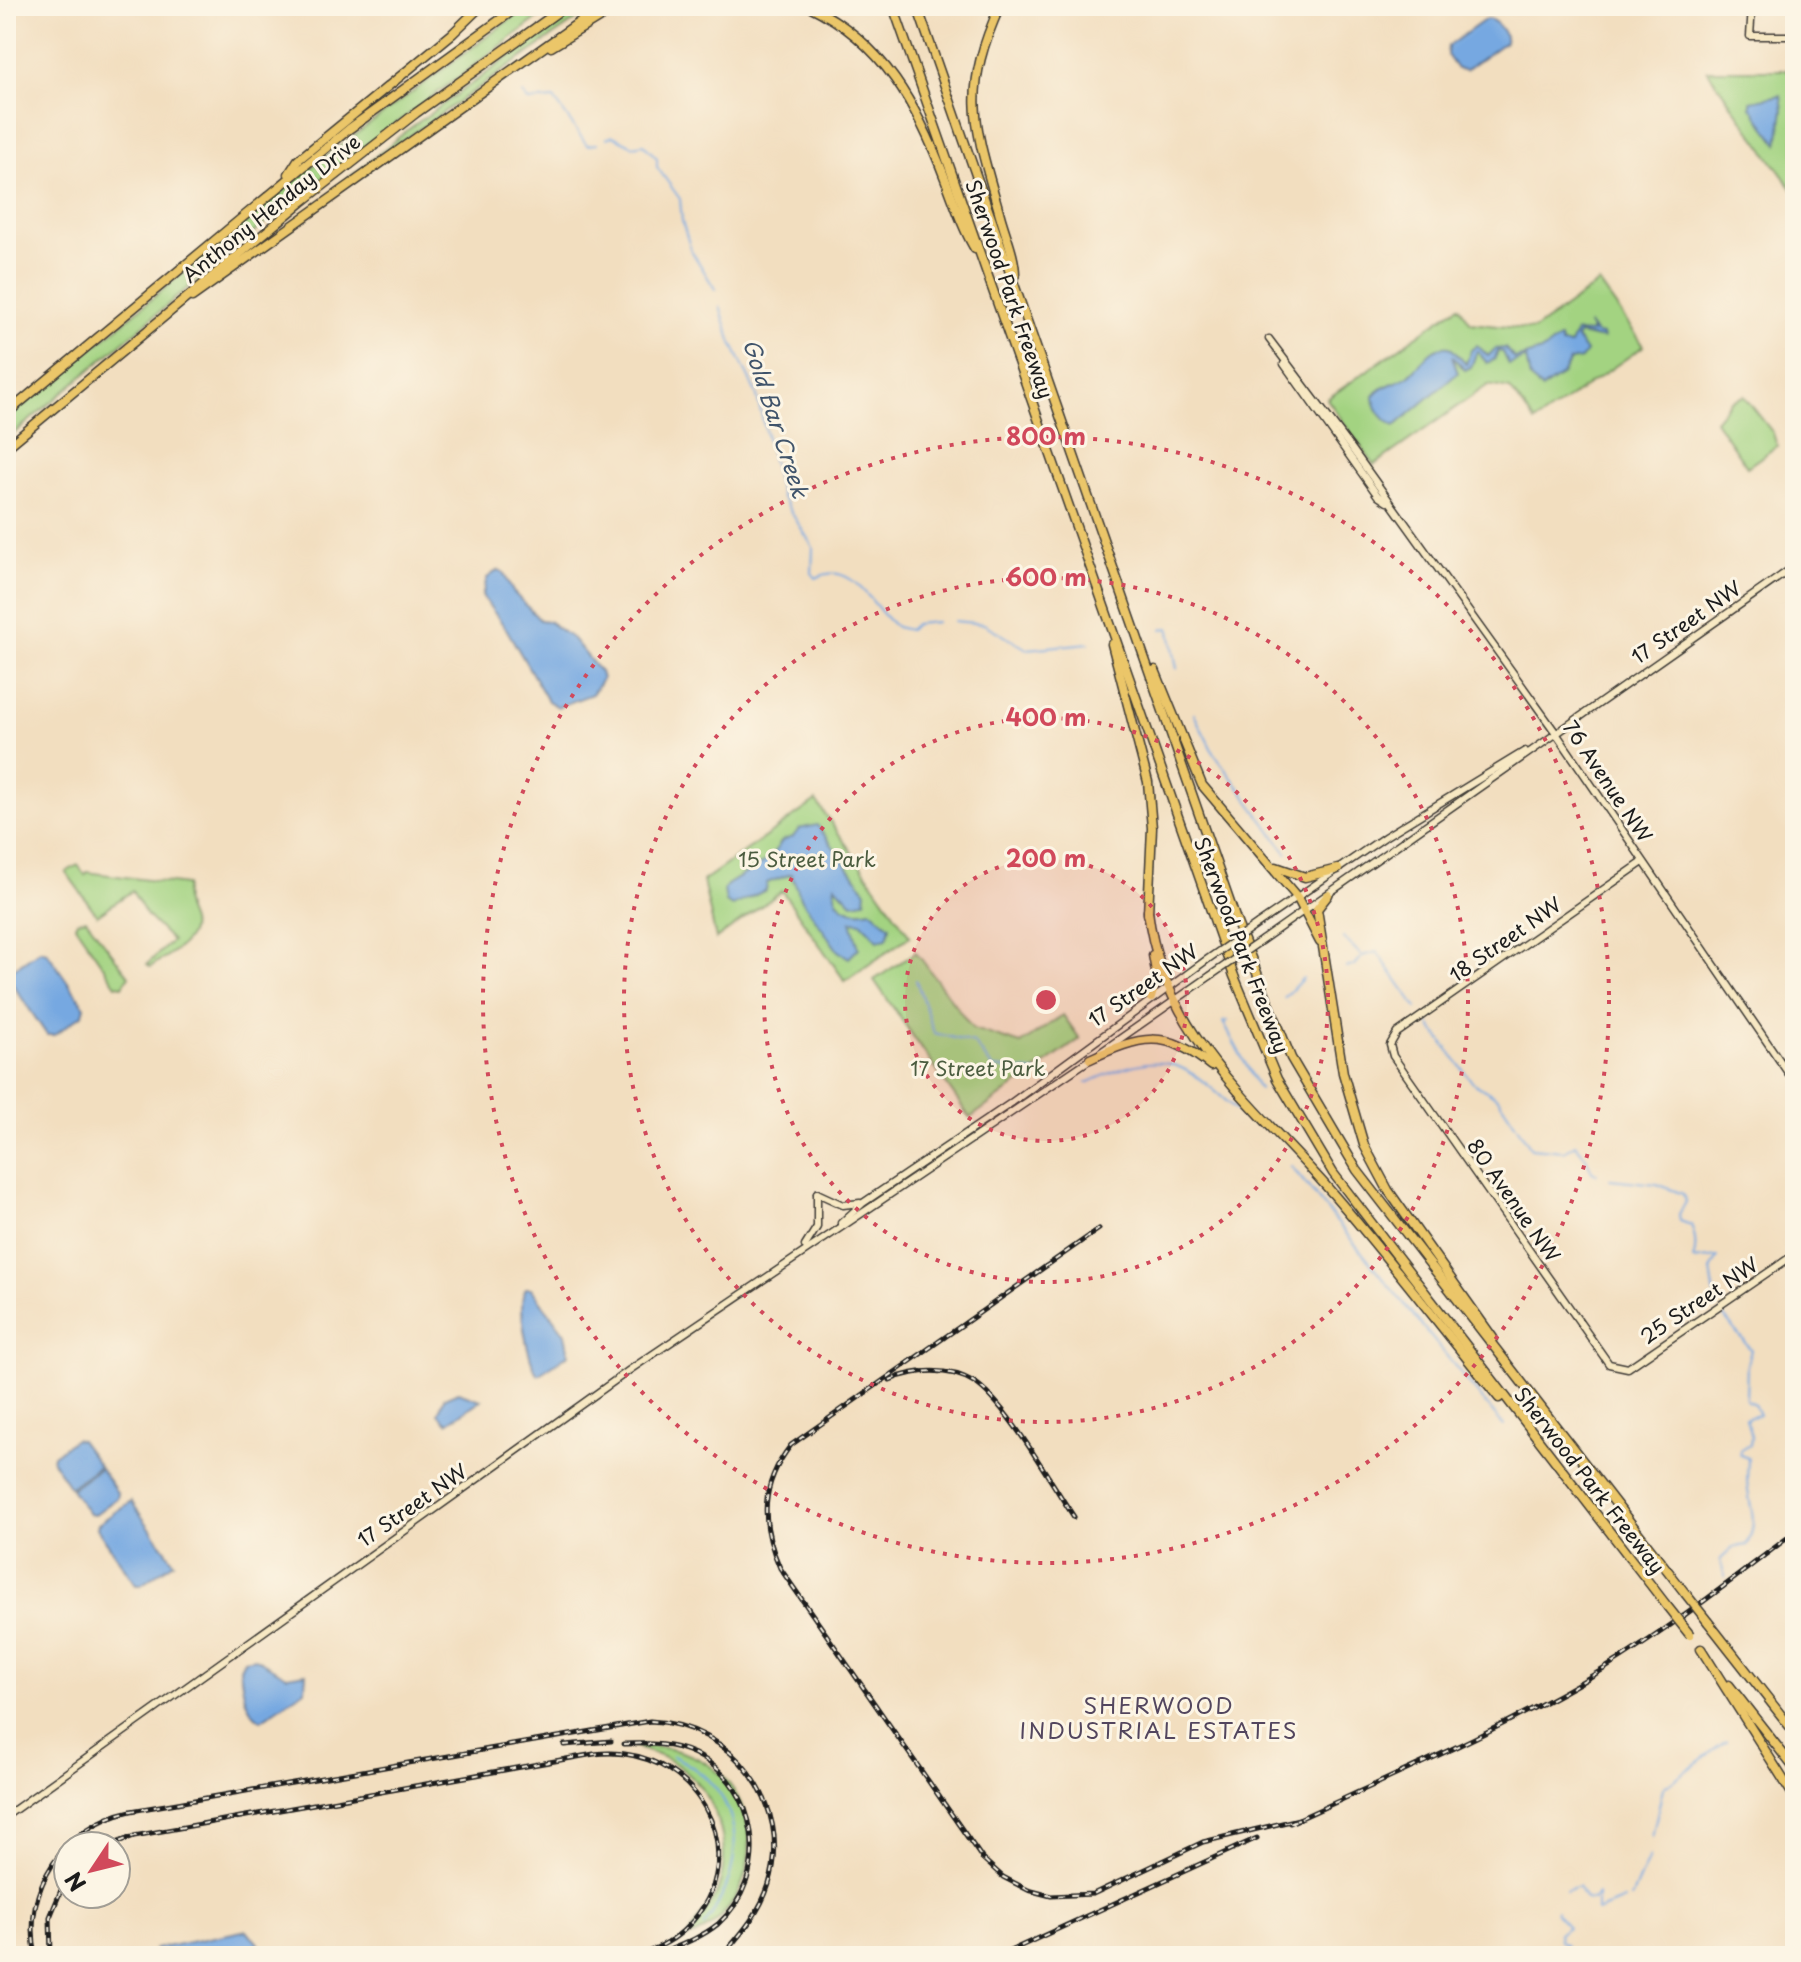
<svg xmlns="http://www.w3.org/2000/svg" width="1801" height="1962" font-family="'Playpen Sans',sans-serif">
<style>
.green{fill:#a3d381;stroke:#60784e;stroke-width:2}
.water{fill:#76a8e1;stroke:#49627e;stroke-width:2}
.lines{fill:none;stroke-linecap:round;stroke-linejoin:round}
.stream{stroke:#76a8e1;stroke-width:2}
.secondary-casing{stroke:#3c3934;stroke-width:9}
.highway-casing{stroke:#3c3934;stroke-width:11}
.secondary{stroke:#f7e8c3;stroke-width:6}
.highway{stroke:#ebc669;stroke-width:8}
.rail-casing{stroke:#1c1c1c;stroke-width:5}
.rail{stroke:#fcf5e5;stroke-width:2;stroke-dasharray:6;stroke-linecap:butt}
.secondary-bridge-casing{stroke:#3c3934;stroke-width:9;stroke-linecap:butt}
.highway-bridge-casing{stroke:#3c3934;stroke-width:11;stroke-linecap:butt}
.secondary-bridge{stroke:#f7e8c3;stroke-width:6}
.highway-bridge{stroke:#ebc669;stroke-width:8}
.ring{fill:none;stroke:#d1495b;stroke-width:4;stroke-dasharray:4 8}
.labels{text-anchor:middle;dominant-baseline:central;stroke-width:6;stroke-linejoin:round;paint-order:stroke}
.street-label{font-size:20px;fill:#1c1c1c;stroke:#fcf5e5}
.park-label{font-size:20px;fill:#4b5c3f;stroke:#fcf5e5}
.water-label{font-size:22px;font-style:italic;fill:#40546b;stroke:#fcf5e5}
.neighbourhood-label{font-size:22px;letter-spacing:2px;fill:#53465e;stroke:#fcf5e5}
.centre{fill:#d1495b;stroke:#fcf5e5;stroke-width:4}
.ring-label{font-size:24px;text-anchor:middle;font-weight:bold;fill:#d1495b;stroke:#fcf5e5;stroke-width:6;stroke-linejoin:round;paint-order:stroke}
</style>
<rect width="100%" height="100%" fill="#fcf5e5"/>
<filter id="ink" filterUnits="userSpaceOnUse"><feTurbulence type="fractalNoise" baseFrequency=".0125" numOctaves="2"/><feDisplacementMap in="SourceGraphic" scale="16" xChannelSelector="R" yChannelSelector="G"/><feConvolveMatrix kernelMatrix="1 2 1 2 8 2 1 2 1" color-interpolation-filters="sRGB"/></filter>
<filter id="wash" filterUnits="userSpaceOnUse"><feTurbulence type="fractalNoise" baseFrequency=".006" numOctaves="4" result="noise"/><feDisplacementMap in="SourceGraphic" scale="32" xChannelSelector="R" yChannelSelector="G"/><feGaussianBlur stdDeviation="1.8" result="paint"/><feColorMatrix in="noise" values="0 0 0 0 0 0 0 0 0 0 0 0 0 0 0 0 0 1.4 0 .05"/><feComposite in="paint" operator="in"/></filter>
<g filter="url(#wash)">
<rect width="100%" height="100%" fill="#f2debf"/>
<g class="green">
<path d="M528,6H554L288,204L6,440V420L301,175Z"/>
<path d="M580,6H596L349,178L410,128Z"/>
<path d="M1707,70H1795V193Z"/>
<path d="M1599,283L1644,346L1535,422L1510,389L1488,385L1374,465L1327,399L1459,306L1471,323L1534,330Z"/>
<path d="M1744,396L1773,433L1777,446L1747,467L1715,420L1731,401Z"/>
<path d="M816,801L910,936L845,981L782,891L716,939L703,881Z"/>
<path d="M78,865L85,875L87,872L186,885C183,897 184,906 189,916C201,941 167,955 150,967L147,964L172,941L147,916L132,891L97,915L66,872Z"/>
<path d="M86,919L129,976L123,986L116,985L75,925L77,921Z"/>
<path d="M916,952L973,1029L1021,1044L1063,1015L1080,1039L970,1118L874,980Z"/>
<path d="M631,1746C657,1746 681,1748 704,1762C771,1802 762,1910 688,1938C691,1924 711,1908 717,1892C735,1844 715,1788 672,1762C659,1754 644,1751 631,1746Z"/>
</g>
<g class="water">
<path d="M1486,19C1496,19 1507,33 1505,42L1466,70L1457,69L1447,55L1448,46Z"/>
<path d="M1781,95L1783,110L1778,144L1751,107V101Z"/>
<path d="M1588,323L1596,334L1602,335L1603,339L1579,334L1576,338L1586,352L1581,359L1570,361L1562,375L1542,389L1530,379L1526,358L1509,365L1503,352L1498,351L1494,360L1487,363L1477,351L1471,367L1465,370L1452,356L1458,373L1395,426C1384,421 1374,409 1374,396C1383,384 1396,384 1408,376C1423,365 1428,344 1450,347L1466,364L1471,350L1477,345L1488,356L1495,349L1505,348L1515,359L1544,350L1560,338L1561,344L1570,345L1576,332L1592,333Z"/>
<path d="M498,570L503,572L513,592L540,620L548,621L574,640L600,672L602,679L592,694L558,707L548,701L507,630L482,596L487,578Z"/>
<path d="M817,825L866,891L865,901L852,903L835,885C832,908 853,914 871,910L890,926L887,938L878,940L861,922L851,921L859,948L849,958L838,951L802,900L791,874L767,883L766,890L732,906L726,902L724,890L727,885L769,859L782,841L793,837L799,829Z"/>
<path d="M40,950L47,952L85,1007L83,1014L54,1035H47L9,979V972Z"/>
<path d="M526,1288H531L565,1334L569,1354L538,1375C528,1362 516,1301 526,1288Z"/>
<path d="M458,1392L481,1400L447,1423L438,1414L444,1398Z"/>
<path d="M75,1439L80,1440L99,1466L70,1487L52,1461L53,1455Z"/>
<path d="M100,1468L118,1494L117,1498L94,1515L89,1514L71,1489Z"/>
<path d="M131,1501L174,1562L141,1585H136L97,1528L98,1524Z"/>
<path d="M255,1658L287,1676L306,1673L305,1690L261,1720C244,1710 242,1686 240,1668L244,1660Z"/>
<path d="M247,1930L268,1956H152L155,1949Z"/>
</g>
<g class="lines">
<g class="stream">
<path d="M523,94L528,101L554,99L587,145L597,144"/>
<path d="M607,138L613,136L633,146L643,144L657,158V167L680,199L682,221L691,250L715,289"/>
<path d="M720,307L732,343L756,393L781,496L813,547L812,573L816,578C854,558 873,610 896,627L909,630L915,624L937,622"/>
<path d="M954,621L984,624L1027,649L1089,643"/>
<path d="M1162,629L1169,628L1170,631L1177,669"/>
<path d="M1194,714L1213,752L1287,853"/>
<path d="M1343,937L1362,956L1377,952L1417,1008"/>
<path d="M1346,968L1355,965L1361,958"/>
<path d="M916,980L934,1033L974,1043L993,1068L1037,1072"/>
<path d="M1284,998L1303,978"/>
<path d="M1227,1021L1223,1022L1259,1089"/>
<path d="M1429,1024L1473,1083L1498,1098L1531,1148L1564,1151L1575,1144L1586,1157L1592,1172L1597,1174"/>
<path d="M1087,1083C1169,1045 1183,1061 1246,1119"/>
<path d="M1291,1166L1504,1426"/>
<path d="M1610,1179L1657,1184L1683,1194L1686,1202L1679,1214L1680,1221L1691,1225C1696,1237 1697,1248 1693,1260L1718,1257L1711,1270L1715,1298"/>
<path d="M1721,1313L1751,1350L1747,1364L1746,1400L1754,1404L1759,1415L1746,1418L1751,1437L1750,1445L1740,1451V1455L1748,1458C1748,1468 1746,1480 1748,1490C1751,1514 1758,1519 1747,1545L1734,1547L1720,1560L1725,1577"/>
<path d="M673,1756C749,1793 749,1865 704,1926"/>
<path d="M1652,1837L1663,1788L1726,1741"/>
<path d="M1566,1891L1578,1886L1585,1899L1593,1900L1597,1894V1911L1624,1900"/>
<path d="M1631,1898L1649,1857"/>
<path d="M1557,1911L1556,1914L1568,1927L1559,1934L1560,1941L1566,1945L1558,1954L1560,1956"/>
</g>
</g>
</g>
<g filter="url(#ink)">
<g class="lines">
<g class="secondary-casing">
<g id="secondary">
<path d="M1752,6L1750,36H1795"/>
<path d="M1269,339L1352,449L1556,733L1795,1083"/>
<path d="M1284,364L1378,496L1387,502"/>
<path d="M1643,862L1397,1033L1390,1045L1393,1056L1609,1364L1628,1368L1795,1254"/>
<path d="M1258,924L1386,836L1525,751"/>
<path d="M1262,940L1795,566"/>
<path d="M1101,1052L1210,976"/>
<path d="M817,1193L843,1205L860,1203"/>
<path d="M841,1223L863,1203L1011,1103L1205,961"/>
<path d="M805,1246L817,1227V1193"/>
<path d="M6,1816L631,1369L1092,1058"/>
</g>
</g>
<g class="highway-casing">
<g id="highway">
<path d="M809,6C884,42 918,107 946,181C955,204 962,228 975,249"/>
<path d="M893,6L1234,976L1277,1079L1333,1173L1667,1606"/>
<path d="M917,6L1237,923L1291,1058L1357,1170L1685,1593"/>
<path d="M1000,6C960,94 975,126 1000,215C1005,234 1015,256 1015,275"/>
<path d="M551,47L618,6"/>
<path d="M289,174L298,160L452,34L481,6"/>
<path d="M192,297L602,6"/>
<path d="M6,414L349,129L519,6"/>
<path d="M6,448L302,202L416,113L566,6"/>
<path d="M1112,644L1148,782L1152,828L1148,914"/>
<path d="M1155,670L1202,785L1297,897L1320,942"/>
<path d="M1276,867L1305,877L1338,869"/>
<path d="M1328,895L1317,909L1343,1073L1364,1145L1388,1190L1493,1338"/>
<path d="M1148,911C1163,1037 1258,1107 1334,1195C1391,1261 1444,1331 1499,1398"/>
<path d="M1151,998L1157,977L1153,955"/>
<path d="M1090,1059C1140,1036 1165,1028 1211,1066"/>
<path d="M1708,1622L1795,1733"/>
<path d="M1701,1649L1795,1798"/>
<path d="M1729,1685L1795,1769"/>
</g>
</g>
<use href="#secondary" class="secondary"/>
<use href="#highway" class="highway"/>
<g class="rail-casing">
<g id="rail">
<path d="M1099,1229L791,1445C760,1485 760,1523 780,1568L982,1858L1003,1877L1028,1890L1051,1896L1093,1894L1203,1842L1299,1819"/>
<path d="M890,1380C916,1369 949,1367 974,1382C1006,1402 1051,1483 1074,1517"/>
<path d="M623,1744C648,1743 672,1743 695,1754C760,1786 772,1876 718,1924C703,1936 686,1943 669,1950"/>
<path d="M564,1745L611,1741"/>
<path d="M1290,1823C1395,1775 1503,1729 1602,1670C1670,1629 1732,1580 1795,1532"/>
<path d="M109,1846L134,1836L594,1754C693,1741 760,1853 687,1927C674,1941 657,1948 639,1956"/>
<path d="M36,1956C21,1889 65,1825 131,1811L650,1721C732,1724 794,1804 769,1884C760,1913 741,1934 722,1956"/>
<path d="M51,1956L50,1917L68,1873"/>
<path d="M999,1956L1257,1838"/>
</g>
</g>
<use href="#rail" class="rail"/>
<g class="secondary-bridge-casing">
<g id="secondary-bridge">
<path d="M1205,961L1258,924"/>
<path d="M1210,976L1262,940"/>
</g>
</g>
<g class="highway-bridge-casing">
<g id="highway-bridge">
<path d="M1685,1593L1708,1622"/>
<path d="M1667,1606L1690,1635"/>
</g>
</g>
<use href="#secondary-bridge" class="secondary-bridge"/>
<use href="#highway-bridge" class="highway-bridge"/>
</g>
</g>
<circle cx="1046" cy="1000" r="141" fill="#d1495b" fill-opacity=".12"/>
<g class="ring">
<circle cx="1046" cy="1000" r="141"/>
<circle cx="1046" cy="1000" r="282"/>
<circle cx="1046" cy="1000" r="422"/>
<circle cx="1046" cy="1000" r="563"/>
</g>
<g class="labels">
<g class="street-label">
<text transform="translate(271 208) rotate(-39)">Anthony Henday Drive</text>
<text transform="translate(1010 289) rotate(71)">Sherwood Park Freeway</text>
<text transform="translate(1686 622) rotate(-35)">17 Street NW</text>
<text transform="translate(1608 781) rotate(56)">76 Avenue NW</text>
<text transform="translate(1505 939) rotate(-35)">18 Street NW</text>
<text transform="translate(1242 945) rotate(69)">Sherwood Park Freeway</text>
<text transform="translate(1143 985) rotate(-35)">17 Street NW</text>
<text transform="translate(1514 1200) rotate(55)">80 Avenue NW</text>
<text transform="translate(1699 1300) rotate(-34)">25 Street NW</text>
<text transform="translate(1590 1480) rotate(52)">Sherwood Park Freeway</text>
<text transform="translate(412 1505) rotate(-35)">17 Street NW</text>
</g>
<g class="park-label">
<text x="807" y="859">15 Street Park</text>
<text x="978" y="1068">17 Street Park</text>
</g>
<g class="water-label">
<text transform="translate(777 418) rotate(72)">Gold Bar Creek</text>
</g>
<g class="neighbourhood-label">
<text x="1159" y="1704">SHERWOOD<tspan x="1159" dy="25">INDUSTRIAL ESTATES</tspan></text>
</g>
</g>
<circle cx="1046" cy="1000" r="12" class="centre"/>
<g class="ring-label">
<text x="1046" y="445">800 m</text>
<text x="1046" y="586">600 m</text>
<text x="1046" y="726">400 m</text>
<text x="1046" y="867">200 m</text>
</g>
<rect width="1801" height="1962" fill="none" stroke="#fcf5e5" stroke-width="32"/>
<g transform="translate(92 1870) rotate(235)"><circle r="38" fill="#fcf5e5" stroke="#a29e95" stroke-width="2"/>
<path d="M0-6L14 30L0 20L-14 30Z" fill="#d1495b"/>
<text y="-12" font-size="22" font-weight="bold" text-anchor="middle" fill="#1c1c1c">N</text>
</g>
</svg>
